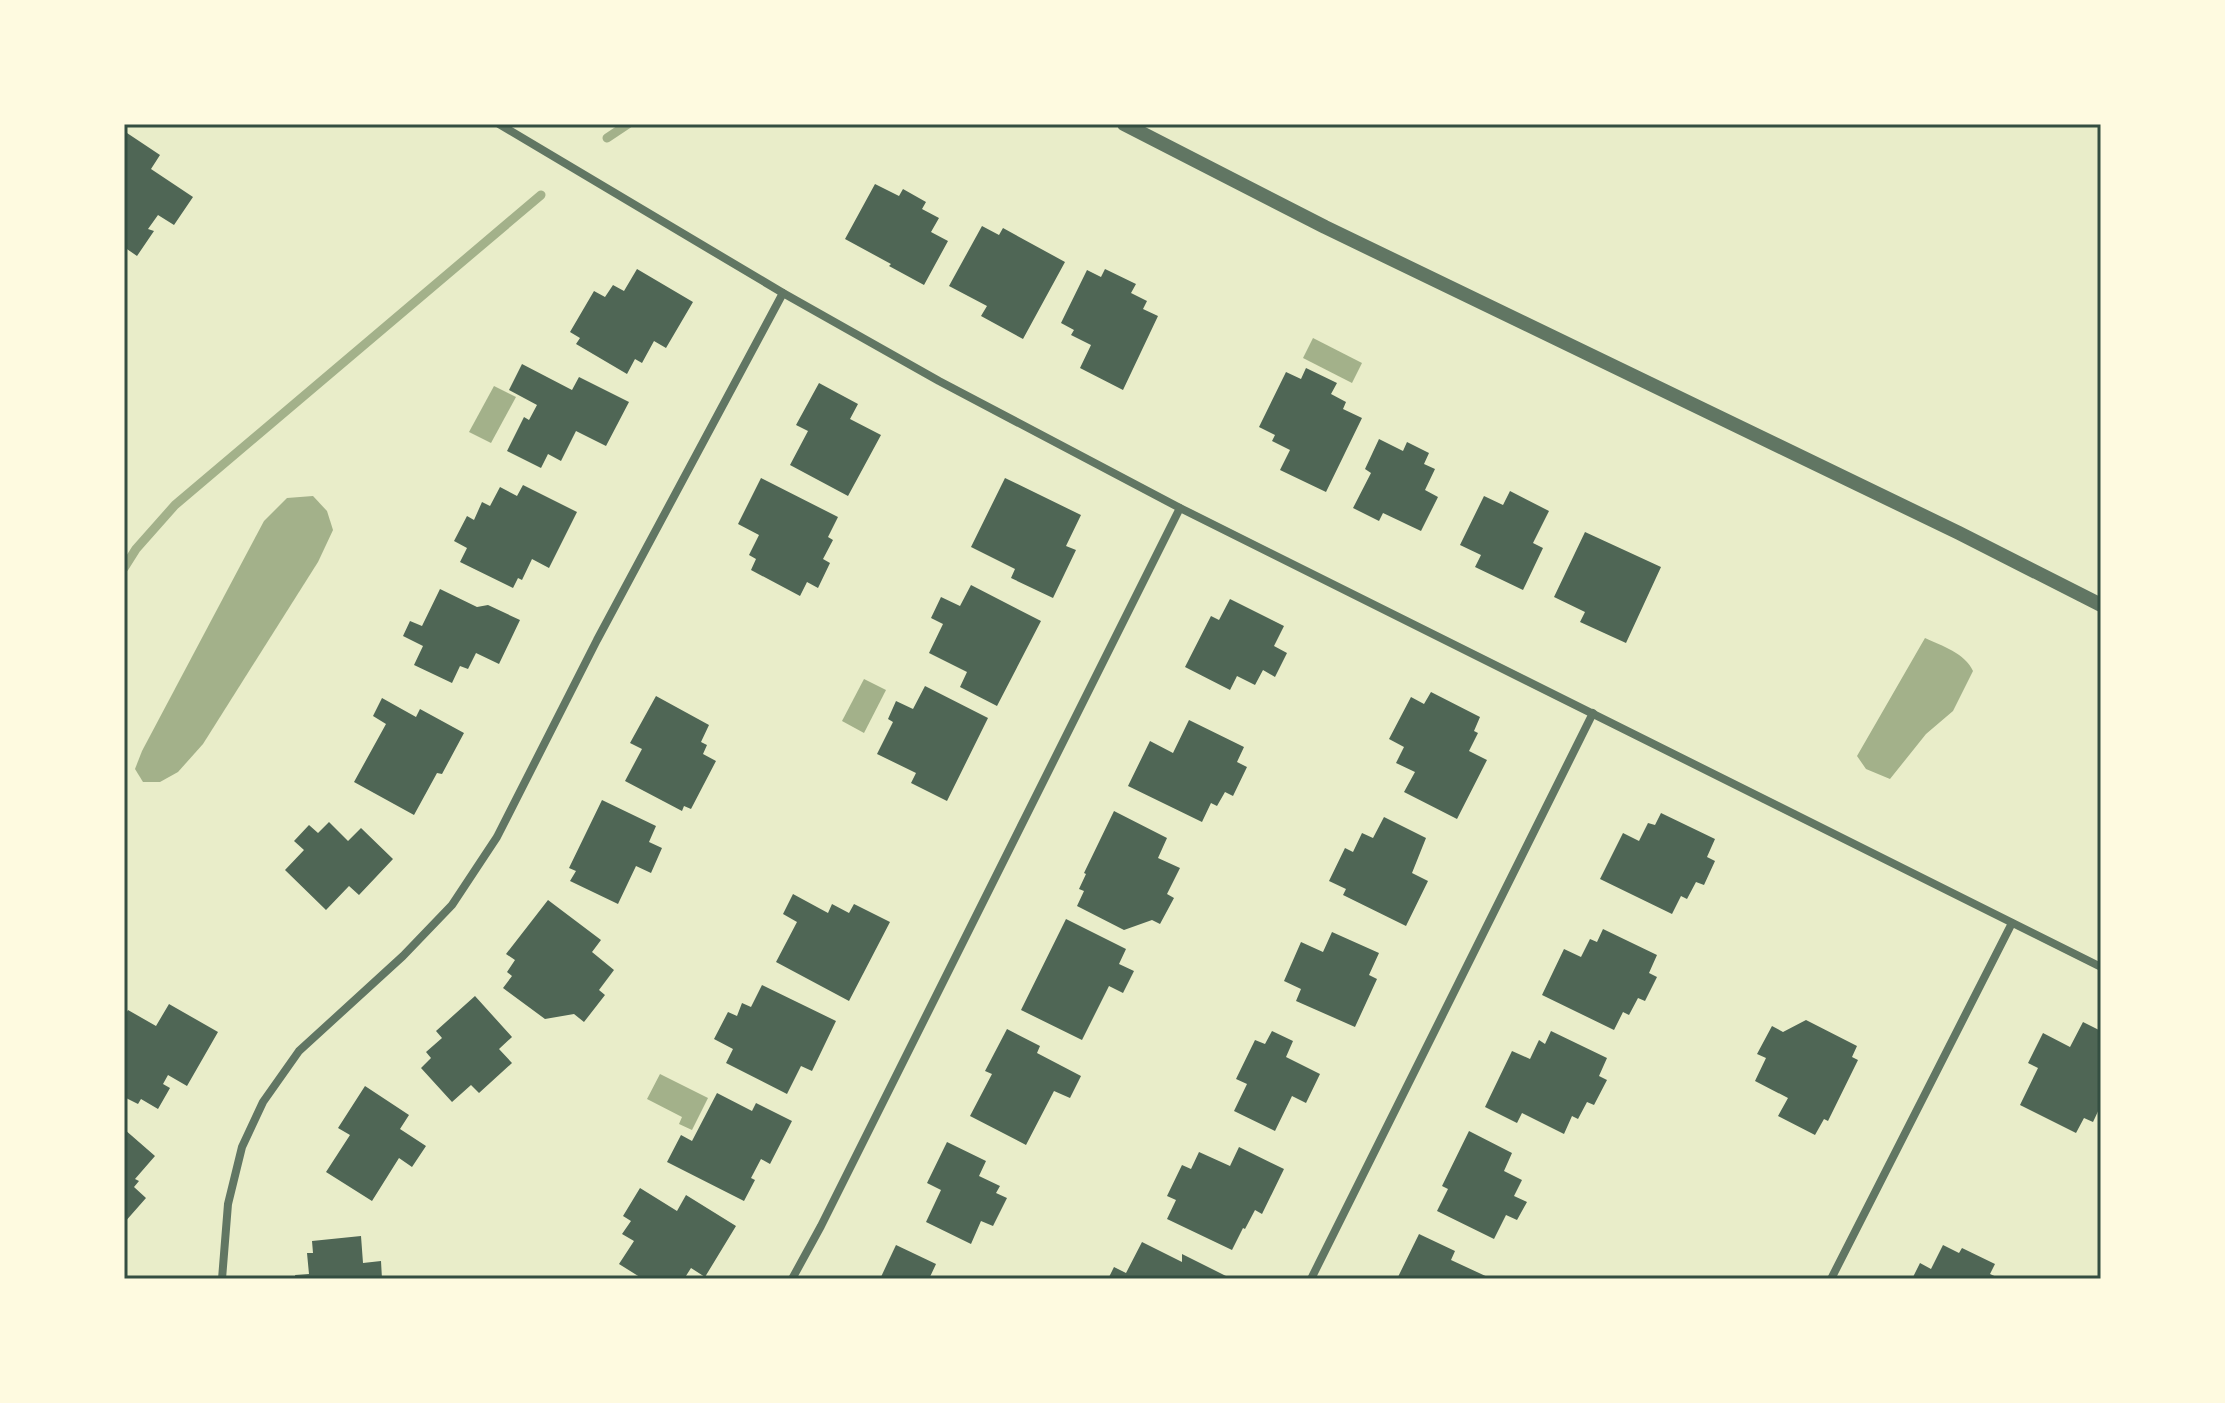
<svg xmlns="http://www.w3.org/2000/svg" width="2225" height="1403" font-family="'Titillium Web',sans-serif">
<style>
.water{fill:#a3b18a}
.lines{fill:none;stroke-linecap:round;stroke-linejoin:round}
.stream{stroke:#a3b18a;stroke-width:9}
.building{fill:#4f6655}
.minor{stroke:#617663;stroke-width:8}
.tertiary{stroke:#617663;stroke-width:14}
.neatline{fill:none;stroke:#344e41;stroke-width:3}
</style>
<rect width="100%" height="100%" fill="#e9edc9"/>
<g class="water">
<path d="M1313,338L1362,363L1352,383L1303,358Z"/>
<path d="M494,386L516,397L491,443L469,432Z"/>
<path d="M313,496L327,511L333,530L318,562L203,744L178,772L160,782H143L135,769L142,751L264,521L287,498Z"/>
<path d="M1925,638C1942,646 1965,653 1973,671L1953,711L1926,734L1890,779L1866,769L1857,756Z"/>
<path d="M864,679L886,690L864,733L842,721Z"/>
<path d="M660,1074L708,1098L692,1130L679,1124L682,1117L647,1099Z"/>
</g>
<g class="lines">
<g class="stream">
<path d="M607,138L628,124"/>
<path d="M124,568L136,549L175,505L541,195"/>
</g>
</g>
<g class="building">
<path d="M124,131L160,155L151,169L193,197L174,225L158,215L148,229L154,231L137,256L124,247Z"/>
<path d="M875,184L899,196L903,189L926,202L922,209L939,218L931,232L948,241L924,285L889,266L891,264L845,239Z"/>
<path d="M982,226L999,235L1003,228L1065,262L1023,339L981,316L987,306L949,286Z"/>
<path d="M637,269L693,302L666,348L654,341L642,363L635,359L627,374L576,344L580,338L570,332L594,291L605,297L613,285L624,291Z"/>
<path d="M1105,269L1136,284L1131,293L1147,301L1143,309L1158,316L1123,390L1080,368L1091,345L1071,335L1074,330L1061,323L1087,270L1101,277Z"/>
<path d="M522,364L572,390L579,377L629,402L606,446L576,431L561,461L548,454L541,468L507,451L524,417L529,420L537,405L509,390Z"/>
<path d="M1306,368L1337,383L1331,394L1346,402L1343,409L1362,418L1326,492L1280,470L1290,450L1272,441L1275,435L1259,427L1286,372L1301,379Z"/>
<path d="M819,383L858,404L850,419L881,435L848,496L790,465L808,431L796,425Z"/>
<path d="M1379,439L1403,451L1407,442L1429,453L1424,464L1435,469L1425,490L1438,497L1421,531L1383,513L1379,521L1353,508L1371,473L1365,469Z"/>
<path d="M761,478L838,517L828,537L833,540L823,559L830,563L818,588L807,582L800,596L751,570L756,559L749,555L759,535L738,524Z"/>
<path d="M1005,478L1081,515L1066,546L1076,550L1053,598L1011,578L1015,569L971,547Z"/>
<path d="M523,485L577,512L549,568L532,559L522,580L518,578L513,588L460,562L467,548L454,541L467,516L474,520L482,502L490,506L500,487L517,496Z"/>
<path d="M1510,491L1549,511L1533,543L1543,548L1523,590L1475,567L1481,555L1460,545L1484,496L1503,505Z"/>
<path d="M1585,532L1661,567L1626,643L1580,622L1585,612L1554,597Z"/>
<path d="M971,585L1041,621L997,706L960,687L967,672L929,653L943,624L931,618L941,597L960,606Z"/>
<path d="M440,589L477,607L488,605L520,620L499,664L476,653L468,669L460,666L452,683L414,665L423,646L403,636L410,621L422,626Z"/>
<path d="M1230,599L1284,626L1274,646L1287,653L1275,677L1263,670L1255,685L1237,676L1230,690L1185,667L1211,616L1219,620Z"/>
<path d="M925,686L988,718L947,801L911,783L916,773L877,754L893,722L888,719L896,701L913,709Z"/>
<path d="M1431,692L1480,717L1474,731L1478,733L1469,751L1487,760L1457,819L1404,792L1415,772L1396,763L1404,747L1389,739L1411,697L1424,704Z"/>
<path d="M656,696L709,725L701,742L707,745L703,754L716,761L691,809L684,806L682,811L625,781L642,749L630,743Z"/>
<path d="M382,698L416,717L420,709L464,733L442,774L437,773L414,815L354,782L386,724L373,716Z"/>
<path d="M1189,720L1244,747L1237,762L1247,767L1233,796L1225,792L1217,806L1211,803L1202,822L1128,786L1150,741L1173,753Z"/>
<path d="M602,800L656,826L649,842L662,848L651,873L636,866L618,904L570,881L576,871L569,868Z"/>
<path d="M1114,811L1167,838L1158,858L1180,868L1167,894L1174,898L1160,924L1152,920L1124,930L1077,906L1084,891L1079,889L1086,874L1084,873Z"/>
<path d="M1661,813L1715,839L1707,857L1715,861L1704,885L1696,882L1687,899L1681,896L1672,914L1600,879L1623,833L1639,841L1648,823L1655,825Z"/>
<path d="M1384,817L1426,838L1412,873L1428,881L1406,926L1343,895L1346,889L1329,881L1345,848L1353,852L1362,833L1373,838Z"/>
<path d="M329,822L348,841L361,828L393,859L359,895L349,886L326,910L285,870L304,850L294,841L309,825L318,833Z"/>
<path d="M793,894L828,913L832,904L849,913L854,904L890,922L849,1001L776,962L797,922L783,914Z"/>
<path d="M548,900L601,940L592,952L614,970L599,990L605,995L584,1022L574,1014L545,1019L503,988L512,976L507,972L515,960L506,954Z"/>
<path d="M1066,919L1126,949L1119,964L1134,971L1123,993L1109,986L1082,1040L1021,1010Z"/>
<path d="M1603,929L1657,955L1649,973L1657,977L1645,1001L1638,998L1629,1015L1623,1012L1614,1030L1542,995L1564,949L1581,957L1590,939L1597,942Z"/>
<path d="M1332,932L1379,953L1369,975L1377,979L1355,1027L1296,1001L1301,989L1284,981L1301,942L1323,952Z"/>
<path d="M762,985L836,1021L812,1071L801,1066L787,1094L726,1063L733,1049L714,1039L728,1012L737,1016L742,1003L751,1007Z"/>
<path d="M475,996L512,1037L499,1049L512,1063L479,1093L471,1085L452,1102L421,1068L431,1058L426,1052L442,1038L436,1031Z"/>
<path d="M169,1004L218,1032L187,1086L168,1075L163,1084L170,1088L158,1109L141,1099L138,1104L124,1097V1017L128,1010L156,1026Z"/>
<path d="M1806,1020L1857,1046L1852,1057L1858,1060L1828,1121L1824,1119L1815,1135L1778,1116L1788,1098L1755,1081L1766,1058L1757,1054L1772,1026L1783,1032Z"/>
<path d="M2083,1022L2101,1031V1105L2093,1122L2084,1118L2076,1133L2020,1105L2038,1068L2028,1063L2043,1033L2070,1047Z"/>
<path d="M1007,1029L1040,1046L1037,1053L1081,1076L1070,1098L1054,1091L1026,1145L970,1116L992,1074L985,1071Z"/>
<path d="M1272,1031L1293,1041L1286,1057L1320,1074L1306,1103L1292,1096L1275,1131L1234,1111L1247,1084L1236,1079L1255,1040L1265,1044Z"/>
<path d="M1551,1031L1607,1058L1599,1076L1607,1080L1594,1105L1587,1102L1578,1119L1572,1116L1564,1134L1522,1113L1517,1123L1485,1107L1512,1051L1530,1059L1539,1040L1545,1044Z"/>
<path d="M365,1086L409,1115L400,1129L426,1146L412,1167L399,1158L372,1201L326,1172L350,1135L338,1128Z"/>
<path d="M717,1093L752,1111L756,1103L792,1121L770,1164L761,1159L751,1178L755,1180L744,1201L667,1162L681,1135L692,1141Z"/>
<path d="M124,1129L155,1156L135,1179L139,1181L134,1187L146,1198L124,1223Z"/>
<path d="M1469,1131L1512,1153L1504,1171L1522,1180L1514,1196L1527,1202L1517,1220L1506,1215L1494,1239L1437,1211L1448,1189L1442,1186Z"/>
<path d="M947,1142L986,1161L979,1176L1000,1186L996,1193L1007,1198L993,1226L981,1221L971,1244L926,1222L941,1190L927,1183Z"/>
<path d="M1239,1147L1284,1169L1262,1214L1255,1210L1245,1229L1243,1228L1232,1250L1167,1219L1176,1200L1167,1196L1182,1165L1191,1169L1199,1152L1230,1166Z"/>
<path d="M640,1188L677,1211L686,1195L736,1226L705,1277L691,1268L684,1279H643L619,1264L634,1241L622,1234L631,1221L623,1216Z"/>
<path d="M1419,1234L1455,1251L1451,1260L1492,1279H1397Z"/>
<path d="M361,1236L363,1263L381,1261L382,1279H296L295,1275L309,1274L307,1253H313L312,1241Z"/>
<path d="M1142,1242L1182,1262V1254L1232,1279H1108L1114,1267L1126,1273Z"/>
<path d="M896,1245L936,1264L929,1279H880Z"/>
<path d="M1943,1245L1959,1253L1962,1248L1995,1264L1990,1274L2001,1279H1912L1920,1263L1931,1269Z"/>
</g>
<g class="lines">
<g class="minor">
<path d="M499,124L783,293L939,381L1180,508L2101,967"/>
<path d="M222,1279L228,1204L242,1147L263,1102L299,1051L403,956L452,905L497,837L597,640L783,293"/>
<path d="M792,1279L821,1226L1180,508"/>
<path d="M1311,1279L1593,713"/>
<path d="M1831,1279L2012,923"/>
</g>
<path class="tertiary" d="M1124,124L1325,227L1959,533L2101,605"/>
</g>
<rect width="2225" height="1403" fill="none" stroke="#fefae0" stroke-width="252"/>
<rect x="126" y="126" width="1973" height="1151" class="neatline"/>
</svg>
